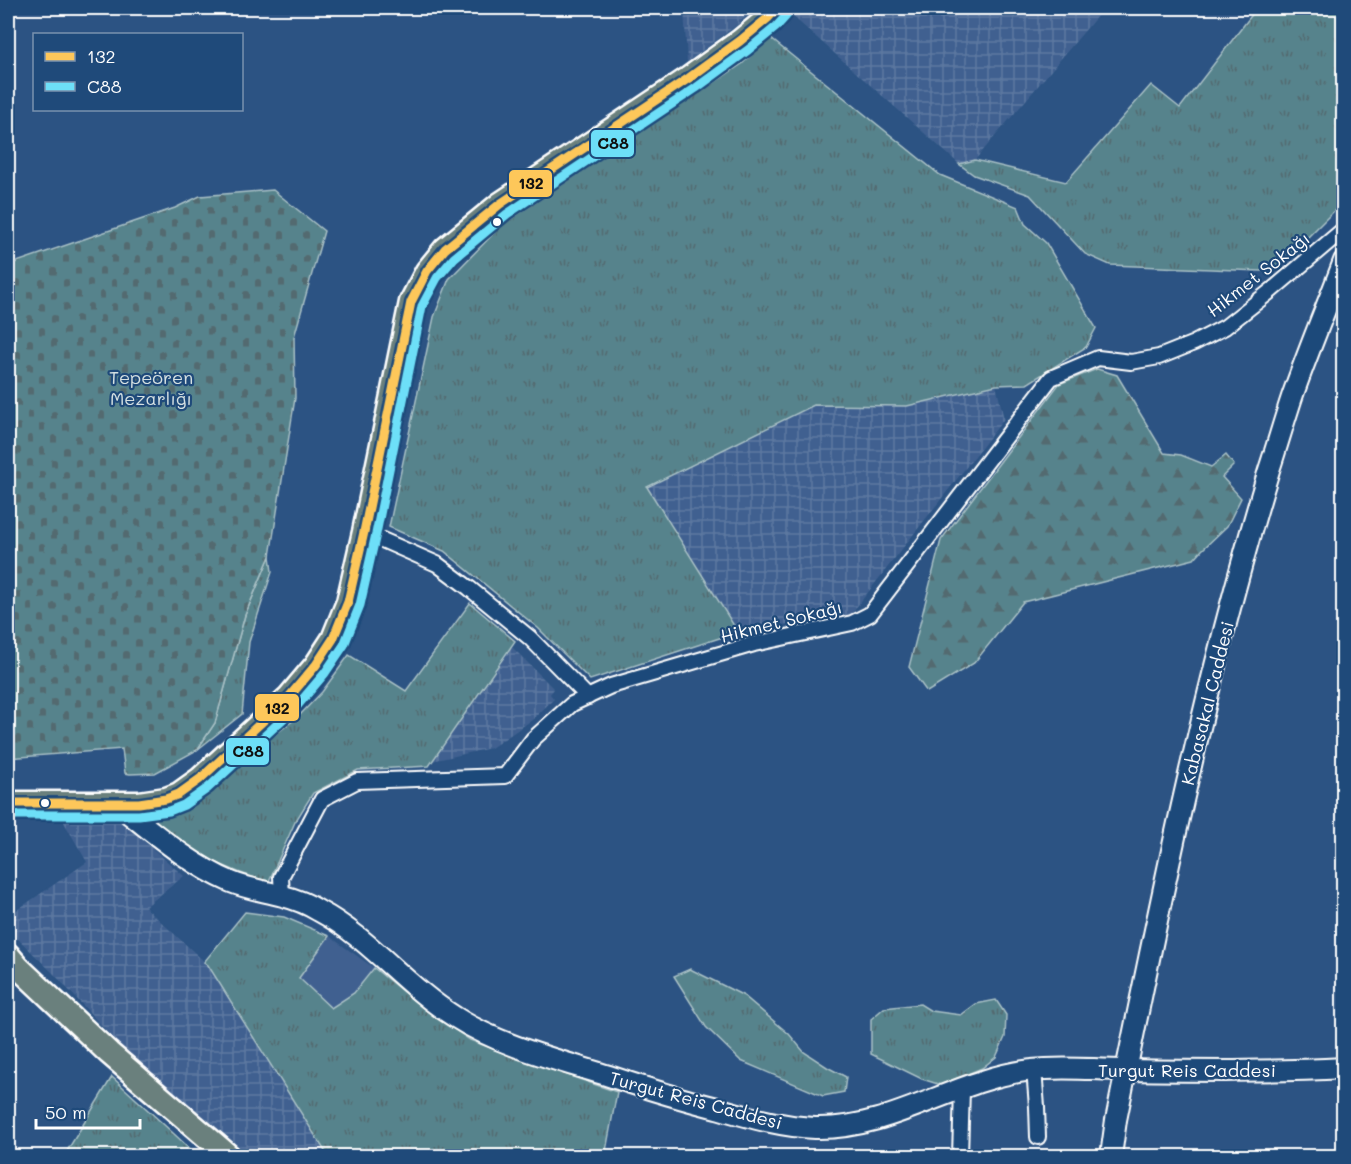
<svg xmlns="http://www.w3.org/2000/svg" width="1351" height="1164" font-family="Mali,sans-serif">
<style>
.built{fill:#406190}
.industrial{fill:url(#industrial-grid)}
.grass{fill:url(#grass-tufts);stroke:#aac1c6;stroke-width:1.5}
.forest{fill:url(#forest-firs);stroke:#aac1c6;stroke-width:1.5}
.cemetery{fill:url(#cemetery-stones);stroke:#aac1c6;stroke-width:1.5}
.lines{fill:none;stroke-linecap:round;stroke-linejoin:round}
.street-casing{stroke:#fff;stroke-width:18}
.secondary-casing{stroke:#fff;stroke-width:24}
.primary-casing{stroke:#fff;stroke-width:27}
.street{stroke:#1f4a7a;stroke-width:14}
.secondary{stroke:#1f4a7a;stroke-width:20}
.primary{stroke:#6a807d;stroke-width:22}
.bus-1-casing{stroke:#1f4a7a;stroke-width:14}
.bus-2-casing{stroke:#1f4a7a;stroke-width:14}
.bus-1{stroke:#fdc75a;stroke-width:9}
.bus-2{stroke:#6ddff8;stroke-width:9}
.bus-dot{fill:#fff;stroke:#1f4a7a;stroke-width:2}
.labels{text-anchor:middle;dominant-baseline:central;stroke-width:4.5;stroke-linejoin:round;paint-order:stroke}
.street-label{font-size:18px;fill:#fff;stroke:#1f4a7a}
.park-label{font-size:18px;fill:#d5e0e2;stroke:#1f4a7a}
.line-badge{stroke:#1f4a7a;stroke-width:2}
.pale-badge-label{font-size:16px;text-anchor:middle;font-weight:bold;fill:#111}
</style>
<defs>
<pattern id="industrial-grid" width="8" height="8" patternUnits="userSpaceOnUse" patternTransform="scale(1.5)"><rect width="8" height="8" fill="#406190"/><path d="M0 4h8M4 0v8" fill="none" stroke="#5d79a1"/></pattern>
<pattern id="grass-tufts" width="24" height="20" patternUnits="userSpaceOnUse" patternTransform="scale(1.5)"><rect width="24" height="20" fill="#56838c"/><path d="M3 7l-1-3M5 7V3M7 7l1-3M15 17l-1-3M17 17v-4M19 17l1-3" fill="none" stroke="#526a6f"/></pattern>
<pattern id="forest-firs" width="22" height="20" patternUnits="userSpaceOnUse" patternTransform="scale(1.5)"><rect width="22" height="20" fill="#56838c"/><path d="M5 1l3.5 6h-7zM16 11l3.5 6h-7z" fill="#526a6f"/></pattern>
<pattern id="cemetery-stones" width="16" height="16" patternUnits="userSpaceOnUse" patternTransform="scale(1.5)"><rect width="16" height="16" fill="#56838c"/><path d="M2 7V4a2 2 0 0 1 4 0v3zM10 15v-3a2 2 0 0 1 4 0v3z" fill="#526a6f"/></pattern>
</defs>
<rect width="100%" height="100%" fill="#2c5383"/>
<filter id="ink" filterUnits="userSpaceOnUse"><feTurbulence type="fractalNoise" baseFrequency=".0167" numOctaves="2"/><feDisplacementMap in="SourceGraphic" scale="12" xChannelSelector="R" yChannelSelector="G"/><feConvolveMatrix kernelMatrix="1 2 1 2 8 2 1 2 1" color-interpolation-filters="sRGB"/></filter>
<g filter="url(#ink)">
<path class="built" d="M329,936L374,968L354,993L332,1008L299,978Z"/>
<g class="industrial">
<path d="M684,8H755L738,24L687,62Z"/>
<path d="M794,8H1104L975,160L959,164L789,13Z"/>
<path d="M996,385L1004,419L851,614L738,632L646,487L814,405L907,406Z"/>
<path d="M511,646L554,689L550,694L554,699L532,720L491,748L432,761Z"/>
<path d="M58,812L120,814L140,838L184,876L145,907L208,965L328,1156H251L122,1048L54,974L8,929V916L87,862Z"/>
</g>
<g class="grass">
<path d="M1257,8H1343V202L1279,266L1261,271L1110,265L1085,254L1030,195L974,175L959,164L975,160L1066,182L1151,85L1180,108Z"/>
<path d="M770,38L940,175L1018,207L1025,224L1046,243L1096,328L1086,347L1027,384L996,385L907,406L814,405L647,487L738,632L590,680L538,628L444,551L389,527L434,317L449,279L502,225L742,64Z"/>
<path d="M270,556L272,572L249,642L242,714L197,750L215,723L245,615Z"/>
<path d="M470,603L515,641L429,766L358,770L313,793L295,822L269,881C238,876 164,842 152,813L199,794L299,716L322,692L349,655L406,691Z"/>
<path d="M245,912L284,917L329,936L299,978L331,1008L354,993L374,968L424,1009L470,1040L509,1055L617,1092L605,1156H328L208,965L204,962Z"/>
<path d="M690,969L744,996L789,1034L804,1052L827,1067L846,1077L844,1092L823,1096L741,1061L706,1027L674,976Z"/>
<path d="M996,1000L1006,1015L1005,1037L996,1057L982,1068L941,1085L922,1079L871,1054V1019L884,1008L920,1004L931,1011L961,1015L976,1004Z"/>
<path d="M112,1077L198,1156H64Z"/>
</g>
<path class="forest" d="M1097,369L1117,375L1164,453L1181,455L1211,467L1226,455L1234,465L1222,477L1241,498L1227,526L1202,550L1194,559L1023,602L974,663L927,692L909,667L941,540L1059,384Z"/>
<path class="cemetery" d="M273,190L324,231L294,337L295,398L270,556L245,615L215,723L197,750L155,773L130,774L125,773L122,749L8,758V644L12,641L8,634V265L175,208L200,196Z"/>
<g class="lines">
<g class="street-casing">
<g id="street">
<path d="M364,532L437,564L469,588L530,638L588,697"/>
<path d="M282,896L281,877L322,799L357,781L505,776L533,739L572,704L611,686L754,644L852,623L870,614L1051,378L1098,358L1131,362L1159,357L1194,343L1225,327L1272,290L1344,229"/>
<path d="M1034,1069L1037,1107L1038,1137"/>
<path d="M960,1156L962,1089"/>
</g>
</g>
<g class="secondary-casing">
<g id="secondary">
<path d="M117,804C153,832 189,864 231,882C248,889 265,891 283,896C295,899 308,904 319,911C370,938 406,987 455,1017C500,1046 558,1060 609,1076C645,1088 681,1099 717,1108C749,1117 782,1127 815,1128C892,1130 957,1078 1032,1070C1062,1066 1094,1070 1125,1070C1197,1071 1271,1072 1344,1068"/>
<path d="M1111,1156L1116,1120C1160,902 1204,684 1269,470C1277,446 1284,421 1292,397C1308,351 1327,306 1344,261"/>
</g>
</g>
<g class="primary-casing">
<g id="primary">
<path d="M8,803H139L166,799L179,794L200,779L289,697L316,665L333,639L348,602L364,532L411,302L427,271L445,249L500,204L689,78L740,41L768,18L777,8"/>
<path d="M8,955L19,968L109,1053L229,1156"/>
</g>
</g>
<use href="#street" class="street"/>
<use href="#secondary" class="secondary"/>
<use href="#primary" class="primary"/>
<g class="bus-1-casing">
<path id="bus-1" d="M8,803H139L166,799L179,794L200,779L289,697L316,665L333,639L348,602L364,532L411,302L427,271L445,249L500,204L689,78L740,41L768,18L777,8"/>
</g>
<g class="bus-2-casing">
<path id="bus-2" d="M8,815H139L169,811L184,805L208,788L297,706L325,673L344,645L360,605L376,534L422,306L437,278L454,258L507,214L696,88L748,50L776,27L786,16"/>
</g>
<use href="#bus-1" class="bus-1"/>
<use href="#bus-2" class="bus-2"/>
</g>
</g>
<g class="bus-dot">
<circle cx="497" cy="222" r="5"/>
<circle cx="45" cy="803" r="5"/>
</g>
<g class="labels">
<g class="street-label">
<text transform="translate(1258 274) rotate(-38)">Hikmet Sokağı</text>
<text transform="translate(781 621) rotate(-14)">Hikmet Sokağı</text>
<text transform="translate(1207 703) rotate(-76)">Kabasakal Caddesi</text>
<text x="1187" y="1070">Turgut Reis Caddesi</text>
<text transform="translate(696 1100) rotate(15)">Turgut Reis Caddesi</text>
</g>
<g class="park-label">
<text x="151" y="377">Tepeören<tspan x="151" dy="21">Mezarlığı</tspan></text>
</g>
</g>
<g class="line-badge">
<rect x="590" y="129" width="45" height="29" rx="6" fill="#6ddff8"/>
<rect x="508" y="169" width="45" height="29" rx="6" fill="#fdc75a"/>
<rect x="254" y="693" width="46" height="29" rx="6" fill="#fdc75a"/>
<rect x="225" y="737" width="45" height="29" rx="6" fill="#6ddff8"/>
</g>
<g class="pale-badge-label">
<text x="613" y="149">C88</text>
<text x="531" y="189">132</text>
<text x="277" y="714">132</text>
<text x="248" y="757">C88</text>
</g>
<rect width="1351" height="1164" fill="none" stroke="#1f4a7a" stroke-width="30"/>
<rect x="15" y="15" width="1321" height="1134" fill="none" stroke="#fff" stroke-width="2" filter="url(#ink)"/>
<rect x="33" y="33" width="210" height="78" fill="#1f4a7a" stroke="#7992af" stroke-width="1.5"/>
<rect x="45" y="52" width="30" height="9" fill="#fdc75a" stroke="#7992af" stroke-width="1.5"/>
<text x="87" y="63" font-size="18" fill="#ffffff">132</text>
<rect x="45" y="82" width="30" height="9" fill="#6ddff8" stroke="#7992af" stroke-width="1.5"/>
<text x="87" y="93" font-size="18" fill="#ffffff">C88</text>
<path d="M36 1119v9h104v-9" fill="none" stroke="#ffffff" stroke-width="3"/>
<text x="45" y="1119" font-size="18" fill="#ffffff" stroke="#1f4a7a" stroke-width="4.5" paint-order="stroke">50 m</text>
</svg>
